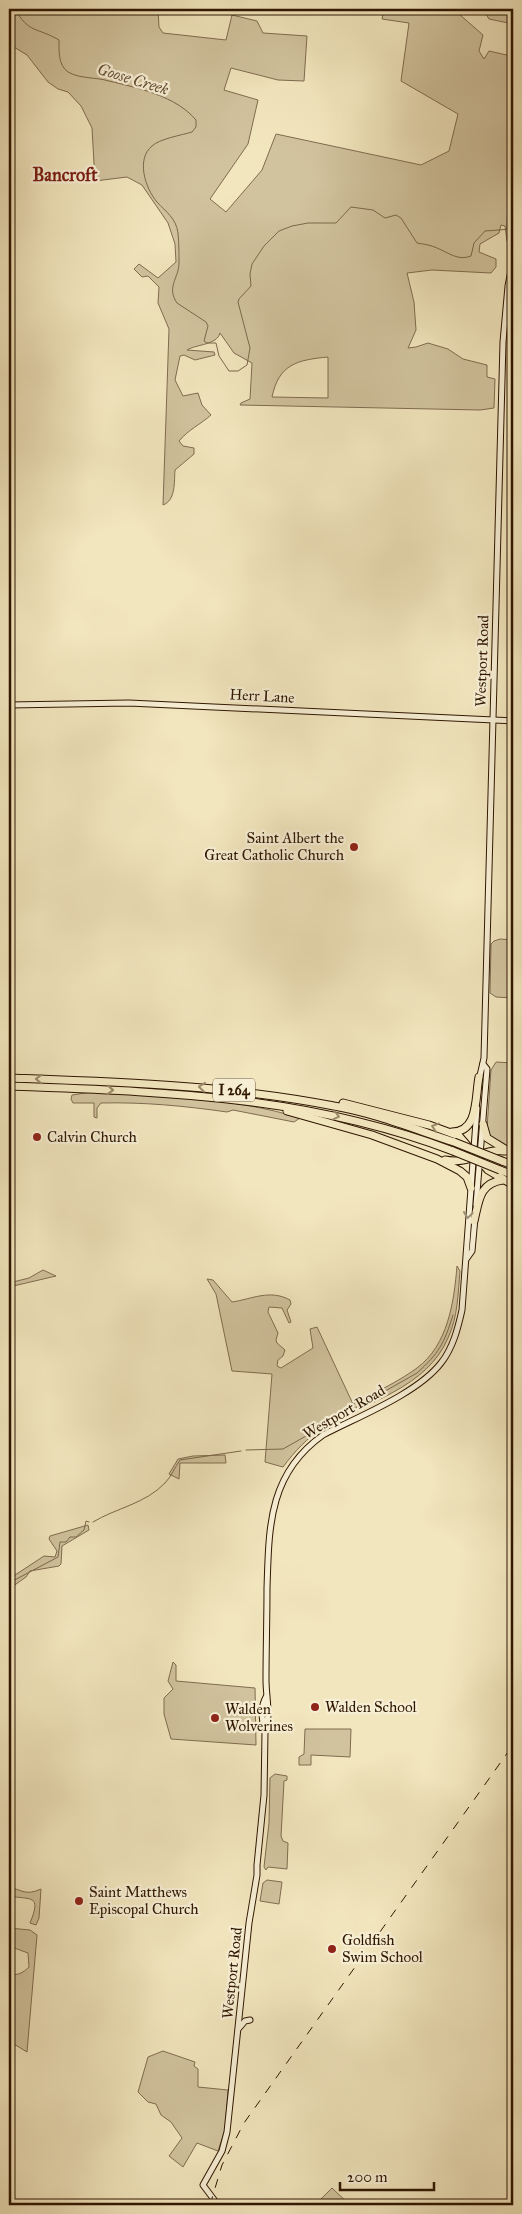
<svg xmlns="http://www.w3.org/2000/svg" width="522" height="2214" font-family="'IM FELL Great Primer',serif">
<style>
.green{fill:#d1c39e;stroke:#806c4f;fill-rule:evenodd}
.lines{fill:none;stroke-linecap:round;stroke-linejoin:round}
.stream{stroke:#7c684b;stroke-width:1}
.secondary-casing{stroke:#2f1600;stroke-width:7}
.highway-casing{stroke:#2f1600;stroke-width:9}
.secondary{stroke:#f7efd5;stroke-width:5}
.highway{stroke:#f2e6be;stroke-width:7}
.rail{stroke:#2f1600;stroke-width:1;stroke-dasharray:9 9;stroke-linecap:butt}
.highway-bridge-casing{stroke:#2f1600;stroke-width:9;stroke-linecap:butt}
.highway-bridge{stroke:#f2e6be;stroke-width:7}
.oneway{stroke:#9a8868}
.oneway2{stroke:#9d8d75}
.poi-dot{fill:#8f2418;stroke:#f7efd5;stroke-width:2}
.labels{text-anchor:middle;dominant-baseline:central;stroke-width:4.5;stroke-linejoin:round;paint-order:stroke}
.shield{fill:#f7efd5;stroke:#6b5740;stroke-width:1}
.shield-label{font-size:14px;font-weight:bold;fill:#2f1600}
.street-label{font-size:15px;fill:#2f1600;stroke:#f7efd5}
.poi-label{font-size:15px;fill:#2f1600;stroke:#f7efd5;text-anchor:start}
.water-label{font-size:16px;font-style:italic;fill:#634d32;stroke:#f7efd5}
.quarter-label{font-size:18px;font-weight:bold;fill:#7a1f14;stroke:#f7efd5}
</style>
<rect width="100%" height="100%" fill="#f2e6be"/>
<filter id="stains"><feTurbulence type="fractalNoise" baseFrequency=".004" numOctaves="4"/><feColorMatrix values="0 0 0 0 .2 0 0 0 0 .09 0 0 0 0 .02 0 0 0 .5 -.17"/></filter>
<radialGradient id="worn" r=".72"><stop offset=".6" stop-color="#630" stop-opacity="0"/><stop offset="1" stop-color="#630" stop-opacity=".3"/></radialGradient>
<g class="green">
<path d="M9,9H158L159,27L163,33L226,40L232,15L257,21L263,33L307,36L304,81L278,80L231,68L224,90L258,100L248,144L210,199L226,212L262,170L276,134L421,165L449,151L458,114L401,81L409,23L382,19L384,9H424L459,14L483,35L479,51L484,59L489,51L511,56L513,24L489,19L483,9H513V228L510,239L507,241L505,226L501,225L499,233L480,244L479,252L496,259V267L491,273L432,270L407,273L414,302L416,330L408,348L416,347L428,343L448,349L463,359L487,365V377L495,379L494,408L480,410L240,405L241,403L250,399L252,363L234,353L220,333C217,345 197,344 187,350L214,352L215,355L195,360L184,355L180,356L175,380L183,396L198,393L202,405L211,415C201,424 188,430 179,441L183,446L194,448V454L175,470C174,482 176,500 163,505L169,329L158,303L159,287L148,276L142,277L134,269L139,264L158,278L176,262L175,244L168,223L142,185L127,177L95,181L92,128L81,106L68,92L58,89L48,82L27,55L9,44ZM328,357V398L272,397C279,364 297,360 328,357Z"/>
<path d="M500,939L513,940L512,998L496,997L490,993L491,944L494,941Z"/>
<path d="M496,1062L513,1063V1150L491,1139L487,1128L491,1070Z"/>
<path d="M92,1092C161,1097 233,1097 300,1118L294,1122L233,1110L227,1112C185,1106 144,1102 101,1103L97,1108V1118L94,1117V1103H73L71,1099L72,1095Z"/>
<path d="M457,1266L460,1271C458,1293 458,1317 448,1338C427,1388 366,1402 324,1427C307,1438 295,1451 283,1467L265,1462L272,1374L232,1371L216,1294L207,1279L213,1280L232,1302C252,1299 270,1289 290,1300L291,1304L287,1310L291,1322L289,1323L282,1308L269,1307L268,1312L278,1333L276,1340L277,1343L285,1350L283,1356L278,1360L277,1366L281,1368L313,1348L310,1329L317,1327L353,1404C374,1393 398,1382 417,1368C448,1345 454,1302 457,1266Z"/>
<path d="M43,1270L56,1276L9,1287V1283L29,1278Z"/>
<path d="M225,1455L226,1463H180L179,1479L169,1474L178,1459L193,1456Z"/>
<path d="M88,1525L89,1530L62,1546L61,1564L59,1566L30,1571L26,1577L9,1589V1579L44,1556L55,1557L57,1551L49,1539L50,1536Z"/>
<path d="M173,1662L176,1665V1681L255,1688L256,1745L171,1739L164,1714V1698L173,1689L168,1681Z"/>
<path d="M305,1729H351L350,1757L311,1755V1765H299V1757L304,1754Z"/>
<path d="M275,1774L287,1776V1780L284,1781L281,1836L283,1841L288,1843L287,1869L268,1867L266,1870L264,1867L269,1823L270,1778Z"/>
<path d="M267,1880L282,1882L279,1904L260,1901L263,1883Z"/>
<path d="M9,1887C22,1890 26,1896 41,1889L39,1918L36,1925L30,1923C42,1894 31,1900 9,1896Z"/>
<path d="M9,1928L30,1930L37,1935L27,2052L9,2041V1974C17,1976 23,1973 29,1967L28,1953L9,1946Z"/>
<path d="M163,2051L195,2062L194,2066L198,2069V2087L228,2090L225,2130L218,2151L197,2143L183,2167L169,2156L182,2138L171,2122L161,2115L156,2104L148,2102L138,2092L148,2057Z"/>
<path d="M332,2188L350,2205H319L317,2203Z"/>
</g>
<g class="lines">
<g class="stream">
<path d="M15,9C29,34 37,27 59,40C59,51 58,65 68,72C80,79 96,77 109,81C138,88 176,96 196,120V127L192,132C182,135 159,139 152,146C136,159 145,188 157,202C166,212 176,218 178,233C179,242 179,254 179,263C179,278 166,287 177,303L206,322L208,326L204,341L207,343H216L219,356L229,371H238L247,365L250,348L238,302L239,299L251,286L250,274L252,264L264,246L279,231L292,226L308,223H336L351,207L373,210L385,218L396,215L401,218L417,243C423,244 431,245 437,248C449,253 458,261 471,256L474,243L485,231L511,229"/>
<path d="M507,229L509,163L513,159"/>
<path d="M246,1450L283,1449L417,1373C439,1353 444,1344 453,1315"/>
<path d="M93,1522C116,1508 145,1504 165,1483C171,1477 175,1467 180,1460L241,1451"/>
<path d="M9,1583L58,1557L60,1542H66L70,1537H76L84,1530L86,1521L89,1522"/>
<path d="M9,1860L12,1857"/>
</g>
<g class="secondary-casing">
<g id="secondary">
<path d="M9,705L129,703L513,721"/>
<path d="M479,1080L484,1058L503,342L508,286L513,260"/>
<path d="M476,1205L487,1069L483,1064"/>
<path d="M467,1258L472,1251L475,1218"/>
<path d="M265,1732C271,1715 266,1697 266,1680C266,1649 267,1619 267,1588C269,1528 268,1474 323,1435C357,1417 417,1394 441,1363C453,1348 458,1328 462,1310L477,1108"/>
<path d="M239,2028L245,2021L250,2020"/>
<path d="M218,2205L203,2185L222,2151L227,2132L249,1923L257,1875V1865L264,1795L265,1732C262,1721 260,1707 266,1697"/>
</g>
</g>
<g class="highway-casing">
<g id="highway">
<path d="M9,1078C118,1082 226,1085 334,1106C375,1113 414,1129 454,1142"/>
<path d="M9,1086C163,1092 307,1095 453,1151"/>
<path d="M343,1103L429,1125L459,1136L488,1170L513,1185"/>
<path d="M287,1111L372,1135L437,1159L460,1171L467,1177L471,1188"/>
<path d="M483,1124L487,1138L513,1154"/>
<path d="M452,1132C479,1132 475,1097 479,1077"/>
<path d="M445,1160C471,1165 481,1148 505,1151"/>
<path d="M502,1161L513,1165"/>
<path d="M500,1170L513,1175"/>
<path d="M474,1221C479,1201 479,1183 503,1180"/>
</g>
</g>
<use href="#secondary" class="secondary"/>
<use href="#highway" class="highway"/>
<path class="rail" d="M210,2205L222,2165L244,2123L513,1745"/>
<g class="highway-bridge-casing">
<g id="highway-bridge">
<path d="M454,1142L502,1161"/>
<path d="M453,1151L500,1170"/>
</g>
</g>
<use href="#highway-bridge" class="highway-bridge"/>
</g>
<defs><path id="oneway-chevron" d="M-2-3.5L2.5 0L-2 3.5" fill="none" stroke-width="1.6" stroke-linecap="round" stroke-linejoin="round" transform="scale(1.25)"/></defs>
<g class="oneway">
<use href="#oneway-chevron" transform="translate(39 1079) rotate(-178)"/>
<use href="#oneway-chevron" transform="translate(202 1087) rotate(-174)"/>
<use href="#oneway-chevron" transform="translate(110 1090) rotate(2)"/>
<use href="#oneway-chevron" transform="translate(336 1116) rotate(13)"/>
<use href="#oneway-chevron" transform="translate(435 1127) rotate(-162)"/>
</g>
<use class="oneway2" href="#oneway-chevron" transform="translate(468 1215) rotate(96)"/>
<g class="poi-dot">
<circle cx="354" cy="847" r="5"/>
<circle cx="37" cy="1137" r="5"/>
<circle cx="315" cy="1707" r="5"/>
<circle cx="215" cy="1718" r="5"/>
<circle cx="79" cy="1901" r="5"/>
<circle cx="332" cy="1949" r="5"/>
</g>
<g class="labels">
<rect class="shield" x="213" y="1078.5" width="42" height="23" rx="4"/>
<g class="shield-label">
<text x="234" y="1090">I 264</text>
</g>
<g class="street-label">
<text transform="translate(482 661) rotate(-88)">Westport Road</text>
<text transform="translate(262 696) rotate(3)">Herr Lane</text>
<text transform="translate(344 1412) rotate(-30)">Westport Road</text>
<text transform="translate(232 1973) rotate(-84)">Westport Road</text>
</g>
<g class="poi-label">
<text x="344" y="838" text-anchor="end">Saint Albert the<tspan x="344" dy="17">Great Catholic Church</tspan></text>
<text x="47" y="1137">Calvin Church</text>
<text x="325" y="1707">Walden School</text>
<text x="225" y="1709">Walden<tspan x="225" dy="17">Wolverines</tspan></text>
<text x="89" y="1892">Saint Matthews<tspan x="89" dy="17">Episcopal Church</tspan></text>
<text x="342" y="1940">Goldfish<tspan x="342" dy="17">Swim School</tspan></text>
</g>
<g class="water-label">
<text transform="translate(133 79) rotate(17)">Goose Creek</text>
</g>
<g class="quarter-label">
<text x="65" y="175">Bancroft</text>
</g>
</g>
<rect width="522" height="2214" fill="none" stroke="#f2e6be" stroke-width="30"/>
<rect x="10" y="10" width="502" height="2194" fill="none" stroke="#2f1600" stroke-width="2.5"/>
<rect x="15" y="15" width="492" height="2184" fill="none" stroke="#2f1600"/>
<path d="M340 2182v8h94v-8" fill="none" stroke="#2f1600" stroke-width="2.5"/>
<text x="347" y="2182" font-size="15" fill="#2f1600" stroke="#f7efd5" stroke-width="4" paint-order="stroke">200 m</text>
<rect width="100%" height="100%" filter="url(#stains)"/>
<rect width="100%" height="100%" fill="url(#worn)"/>
</svg>
